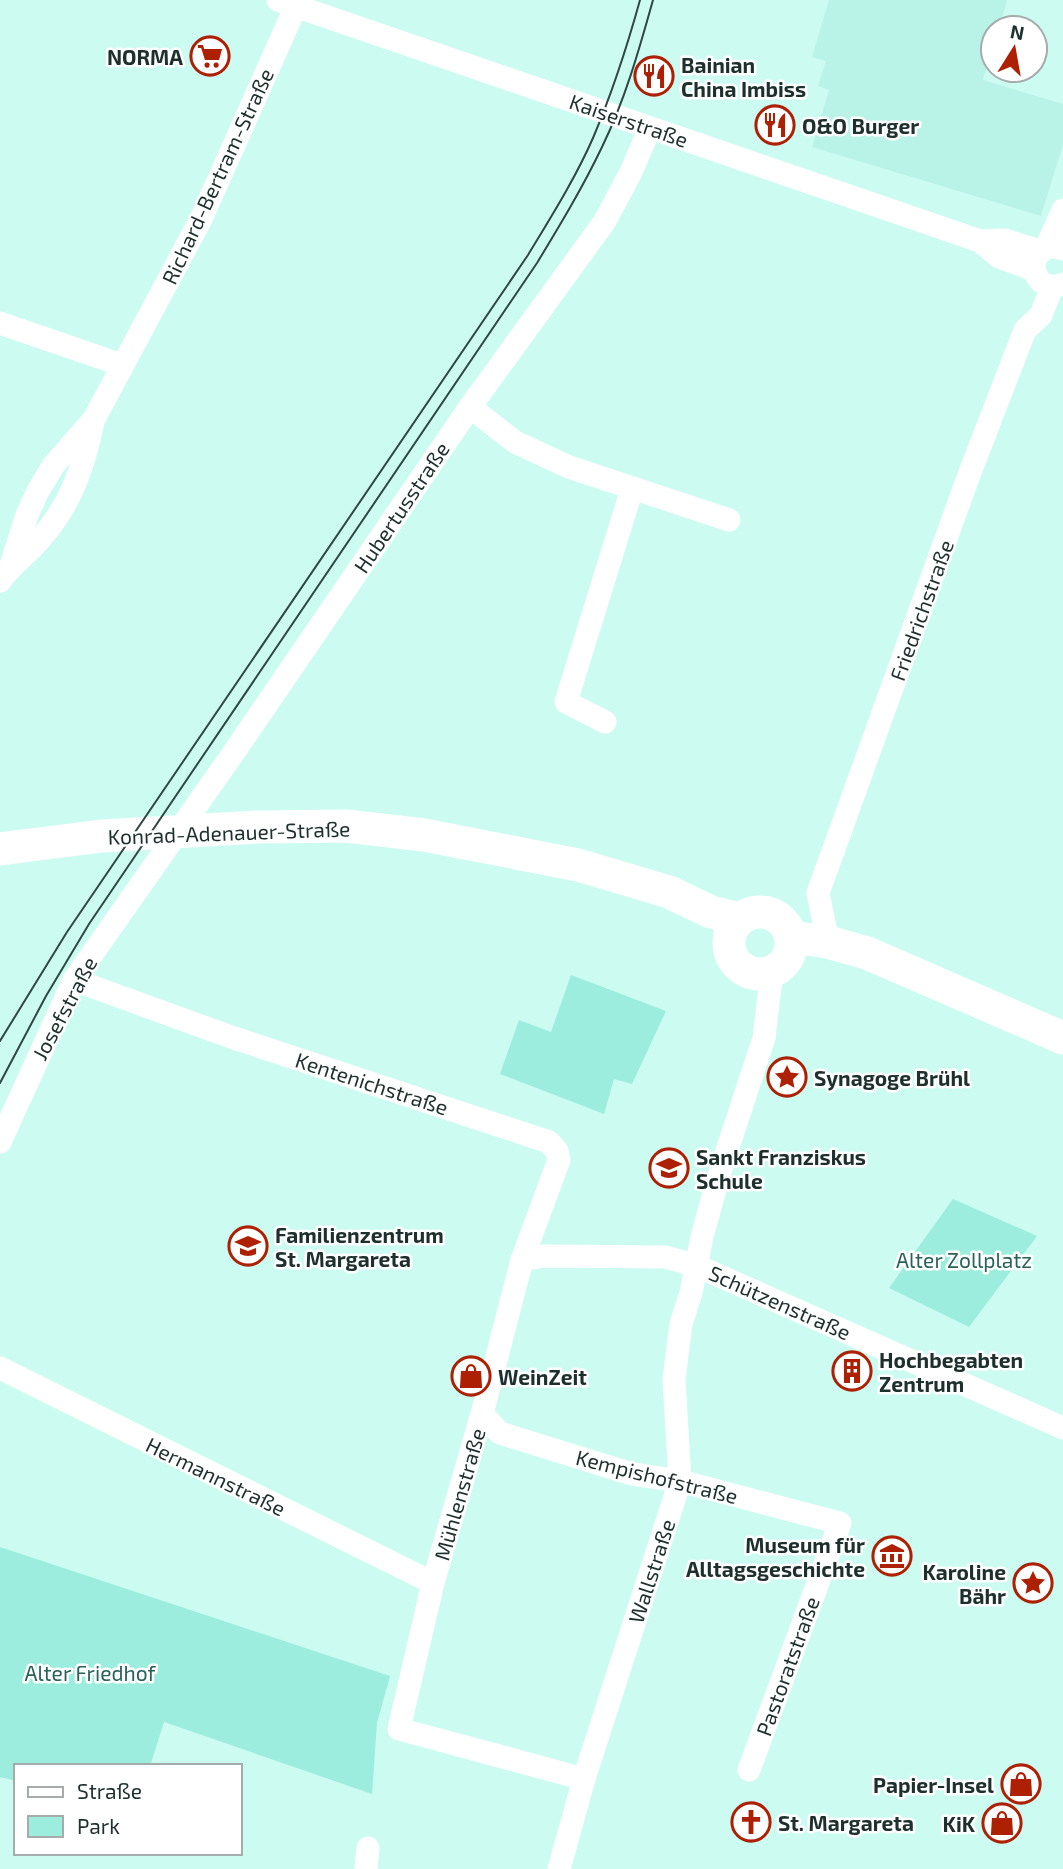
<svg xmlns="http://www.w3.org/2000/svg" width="1063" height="1869" font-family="'Exo 2',sans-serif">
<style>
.built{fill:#b9f2e7}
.green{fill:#9deddf}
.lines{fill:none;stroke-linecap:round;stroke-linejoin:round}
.minor{stroke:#fff;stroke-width:23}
.secondary{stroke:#fff;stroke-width:33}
.tram{stroke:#314743;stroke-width:2}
.labels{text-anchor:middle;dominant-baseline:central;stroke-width:5;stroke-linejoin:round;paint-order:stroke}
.poi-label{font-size:21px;font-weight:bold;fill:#1d302d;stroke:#fff;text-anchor:start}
.street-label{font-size:21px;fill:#1d302d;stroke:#fff}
.park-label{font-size:21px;fill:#286259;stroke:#fff}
</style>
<rect width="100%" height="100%" fill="#ccfbf2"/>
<path class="built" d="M829,0H1007L999,28H993V46L983,80L1063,104V144L1041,216L812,147L829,90L818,86L826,61L812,57Z"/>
<g class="green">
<path d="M571,975L666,1011L632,1084L614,1079L604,1114L500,1074L519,1020L551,1032Z"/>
<path d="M953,1199L1037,1236L969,1327L889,1288Z"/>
<path d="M0,1547L390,1676L377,1723L372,1794L164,1722L150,1766H16V1781L0,1777Z"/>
</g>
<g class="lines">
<g class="minor">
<path d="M278,0L980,241L1005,240L1040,251"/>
<path d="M980,241L999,257L1034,270"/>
<path d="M1046,248L1063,210"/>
<path d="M1063,249C1024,237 1026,297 1063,284"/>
<path d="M0,323L122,365"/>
<path d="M470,407L515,442L569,467L729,520"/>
<path d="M11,565L27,515L38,491L53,466L94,419L201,219L296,6"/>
<path d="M0,581C12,564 28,554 41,538C71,504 84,466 93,422"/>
<path d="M605,722L566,702L632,489"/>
<path d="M828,942L818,893L969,475L1025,330L1041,315L1052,287"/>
<path d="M74,980L231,1037L549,1142L557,1151L559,1160L522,1260L482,1414L433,1583L399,1729L584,1779"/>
<path d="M0,1142L74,980L232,755L470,407L605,221L631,172L650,128"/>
<path d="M522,1260L543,1256L666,1257L697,1266L1063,1428"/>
<path d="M0,1368L433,1583"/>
<path d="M482,1414L500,1433L632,1474L680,1481L840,1523L749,1770"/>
<path d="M366,1869L368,1848"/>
<path d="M559,1869L584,1779L680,1481L674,1379L681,1324L691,1293L702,1237L719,1175L764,1038L772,971"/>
</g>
<g class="secondary">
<path d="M0,849L102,836L258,827L346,826L424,835L578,865L669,892L711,912L740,919"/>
<circle cx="760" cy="943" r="31"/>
<path d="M791,937L828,942L867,953L1063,1038"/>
</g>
<g class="tram">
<path d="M0,1041L67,932L528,255C551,217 575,179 593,138C612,93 627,47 640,0"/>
<path d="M0,1083L46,996L89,924L537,263C560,225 583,187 602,147C625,100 639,50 653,0"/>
</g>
</g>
<defs>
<g id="supermarket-ring" transform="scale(2.0125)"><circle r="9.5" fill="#fff" stroke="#ae2003" stroke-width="1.5"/><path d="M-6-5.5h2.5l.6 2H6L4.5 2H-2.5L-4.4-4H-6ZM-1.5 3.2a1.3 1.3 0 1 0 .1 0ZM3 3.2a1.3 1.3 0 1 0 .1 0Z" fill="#ae2003"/></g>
<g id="restaurant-ring" transform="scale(2.0125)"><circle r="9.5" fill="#fff" stroke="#ae2003" stroke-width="1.5"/><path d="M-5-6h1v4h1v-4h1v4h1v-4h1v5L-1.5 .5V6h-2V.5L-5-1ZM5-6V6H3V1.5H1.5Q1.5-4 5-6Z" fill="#ae2003"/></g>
<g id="sight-ring" transform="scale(2.0125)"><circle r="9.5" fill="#fff" stroke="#ae2003" stroke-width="1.5"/><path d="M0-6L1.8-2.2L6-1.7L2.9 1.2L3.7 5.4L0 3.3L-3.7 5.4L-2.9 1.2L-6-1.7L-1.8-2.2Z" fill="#ae2003"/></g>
<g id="school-ring" transform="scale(2.0125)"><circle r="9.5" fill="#fff" stroke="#ae2003" stroke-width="1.5"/><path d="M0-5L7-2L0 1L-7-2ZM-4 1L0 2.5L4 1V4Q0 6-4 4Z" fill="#ae2003"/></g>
<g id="building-ring" transform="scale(2.0125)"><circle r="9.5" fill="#fff" stroke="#ae2003" stroke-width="1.5"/><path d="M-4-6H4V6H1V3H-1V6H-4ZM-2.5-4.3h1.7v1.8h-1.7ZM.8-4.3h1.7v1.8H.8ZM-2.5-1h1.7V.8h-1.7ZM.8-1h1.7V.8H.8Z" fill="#ae2003"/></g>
<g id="shop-ring" transform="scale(2.0125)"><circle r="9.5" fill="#fff" stroke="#ae2003" stroke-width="1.5"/><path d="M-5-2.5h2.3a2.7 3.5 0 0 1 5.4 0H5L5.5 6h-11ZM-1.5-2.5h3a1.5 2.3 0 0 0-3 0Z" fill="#ae2003"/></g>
<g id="museum-ring" transform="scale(2.0125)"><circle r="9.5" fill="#fff" stroke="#ae2003" stroke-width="1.5"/><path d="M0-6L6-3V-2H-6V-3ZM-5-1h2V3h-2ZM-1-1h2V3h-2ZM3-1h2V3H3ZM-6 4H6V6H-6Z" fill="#ae2003"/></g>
<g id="church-ring" transform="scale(2.0125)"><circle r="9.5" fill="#fff" stroke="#ae2003" stroke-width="1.5"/><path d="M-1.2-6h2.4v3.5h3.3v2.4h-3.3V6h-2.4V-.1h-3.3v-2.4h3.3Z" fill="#ae2003"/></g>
</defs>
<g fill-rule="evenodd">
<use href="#supermarket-ring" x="210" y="56"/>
<use href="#restaurant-ring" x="654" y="76"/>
<use href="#restaurant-ring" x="775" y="125"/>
<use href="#sight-ring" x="787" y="1077"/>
<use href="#school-ring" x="669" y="1168"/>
<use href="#school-ring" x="248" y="1246"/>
<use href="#building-ring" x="852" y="1371"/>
<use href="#shop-ring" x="471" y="1376"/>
<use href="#museum-ring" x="892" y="1556"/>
<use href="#sight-ring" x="1033" y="1583"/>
<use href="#shop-ring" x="1021" y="1784"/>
<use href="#church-ring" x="751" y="1822"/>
<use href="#shop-ring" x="1002" y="1823"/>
</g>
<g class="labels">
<g class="poi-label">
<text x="183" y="56" text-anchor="end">NORMA</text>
<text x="681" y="64">Bainian<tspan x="681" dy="24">China Imbiss</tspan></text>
<text x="802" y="125">O&amp;O Burger</text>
<text x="814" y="1077">Synagoge Brühl</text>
<text x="696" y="1156">Sankt Franziskus<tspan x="696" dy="24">Schule</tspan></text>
<text x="275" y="1234">Familienzentrum<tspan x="275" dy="24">St. Margareta</tspan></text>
<text x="879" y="1359">Hochbegabten<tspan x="879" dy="24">Zentrum</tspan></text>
<text x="498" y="1376">WeinZeit</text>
<text x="865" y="1544" text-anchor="end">Museum für<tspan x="865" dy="24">Alltagsgeschichte</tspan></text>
<text x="1006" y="1571" text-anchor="end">Karoline<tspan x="1006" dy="24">Bähr</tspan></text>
<text x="994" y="1784" text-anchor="end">Papier-Insel</text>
<text x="778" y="1822">St. Margareta</text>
<text x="975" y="1823" text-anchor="end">KiK</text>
</g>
<g class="street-label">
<text transform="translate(629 120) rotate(19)">Kaiserstraße</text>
<text transform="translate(217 176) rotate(-65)">Richard-Bertram-Straße</text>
<text transform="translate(401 507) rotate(-56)">Hubertusstraße</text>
<text transform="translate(921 610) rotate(-70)">Friedrichstraße</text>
<text transform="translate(229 832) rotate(-2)">Konrad-Adenauer-Straße</text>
<text transform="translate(64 1008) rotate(-62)">Josefstraße</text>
<text transform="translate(372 1083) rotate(18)">Kentenichstraße</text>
<text transform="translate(780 1302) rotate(24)">Schützenstraße</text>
<text transform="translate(216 1476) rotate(26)">Hermannstraße</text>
<text transform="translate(657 1476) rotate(14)">Kempishofstraße</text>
<text transform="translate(459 1494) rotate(-74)">Mühlenstraße</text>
<text transform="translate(651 1571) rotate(-72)">Wallstraße</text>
<text transform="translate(787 1666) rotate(-70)">Pastoratstraße</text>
</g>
<g class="park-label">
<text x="964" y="1259">Alter Zollplatz</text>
<text x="90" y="1672">Alter Friedhof</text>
</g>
</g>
<rect x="14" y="1764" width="228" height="91" fill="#ffffff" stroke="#a5acab" stroke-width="2"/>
<rect x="28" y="1787" width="35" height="10" fill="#ffffff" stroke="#a5acab" stroke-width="2"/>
<text x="77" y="1799" font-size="21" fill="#1d302d">Straße</text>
<rect x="28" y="1816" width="35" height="21" fill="#9deddf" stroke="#a5acab" stroke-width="2"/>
<text x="77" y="1834" font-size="21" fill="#1d302d">Park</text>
<g transform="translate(1014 49) rotate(11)"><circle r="33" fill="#ffffff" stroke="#a5acab" stroke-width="2"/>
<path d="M0-5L12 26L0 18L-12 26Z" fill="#ae2003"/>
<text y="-10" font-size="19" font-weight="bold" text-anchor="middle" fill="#1d302d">N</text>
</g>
</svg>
